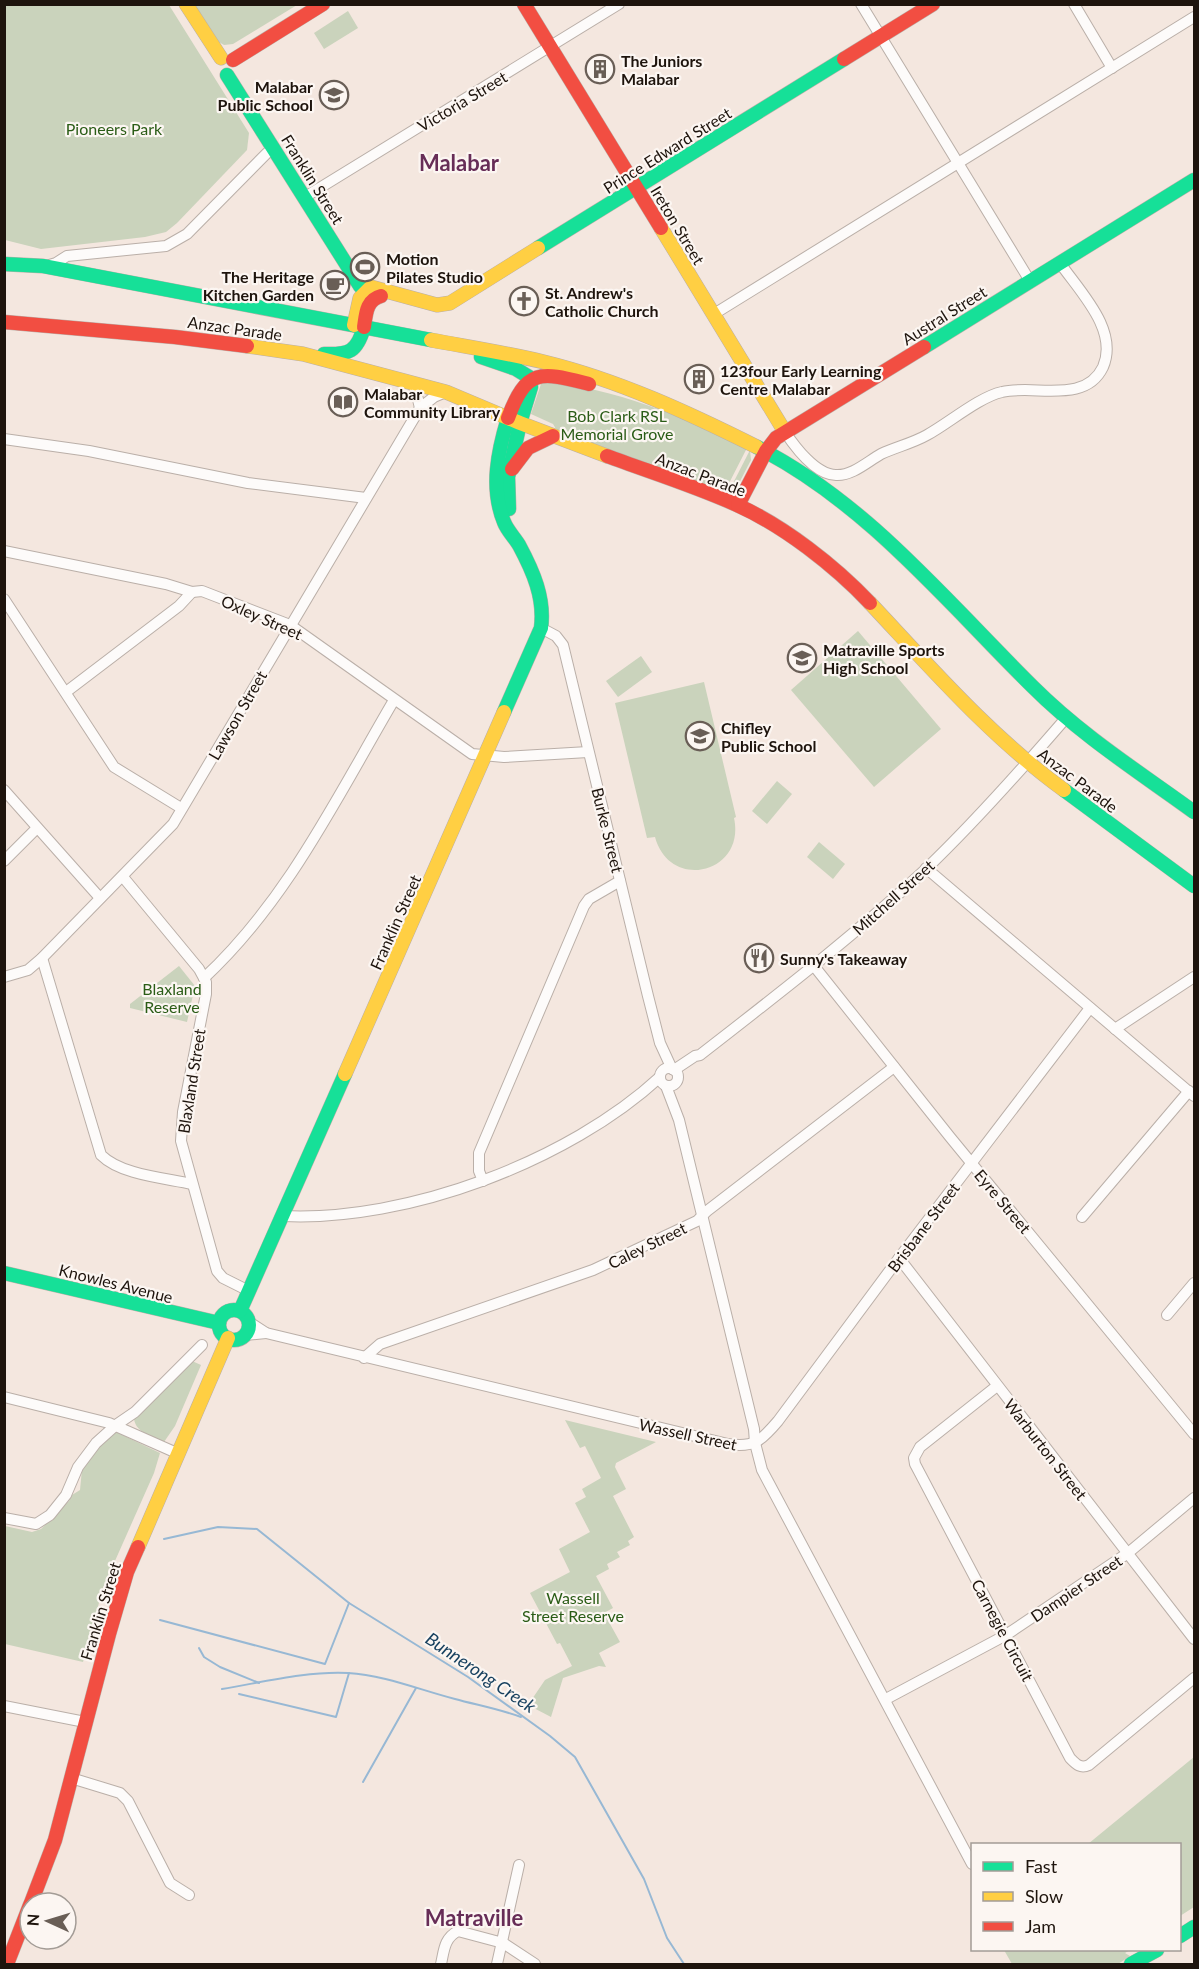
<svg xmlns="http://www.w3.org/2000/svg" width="1199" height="1969" font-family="Lato,sans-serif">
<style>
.green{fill:#cad3bc}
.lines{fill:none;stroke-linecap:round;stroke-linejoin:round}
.stream{stroke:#97b8d4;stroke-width:2}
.street-casing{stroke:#baafa8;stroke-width:12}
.fast-casing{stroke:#baafa8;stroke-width:15}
.slow-casing{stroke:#baafa8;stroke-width:15}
.jam-casing{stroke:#baafa8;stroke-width:15}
.street{stroke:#fdfbfa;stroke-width:10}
.fast{stroke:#16e098;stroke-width:14}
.slow{stroke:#ffcf43;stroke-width:14}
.jam{stroke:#f24e42;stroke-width:14}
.labels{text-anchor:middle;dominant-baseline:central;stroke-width:4.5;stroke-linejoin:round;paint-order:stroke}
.poi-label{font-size:16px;font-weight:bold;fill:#1e140d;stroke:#fcf6f2;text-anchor:start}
.street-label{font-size:16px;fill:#1e140d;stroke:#fcf6f2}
.park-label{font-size:16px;fill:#2a5c16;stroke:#fcf6f2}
.water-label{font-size:18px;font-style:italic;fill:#194260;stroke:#fcf6f2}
.district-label{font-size:22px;font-weight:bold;fill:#672d57;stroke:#fcf6f2}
</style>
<rect width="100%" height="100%" fill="#f4e7df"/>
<g class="green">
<path d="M4,5H169L249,133L247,150L177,223L166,232L145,237L41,249L5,240Z"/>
<path d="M195,5H297L233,44L224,45L219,42Z"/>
<path d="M348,11L358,28L324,49L314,33Z"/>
<path d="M542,381C617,389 680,415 747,448L724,493L556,429L553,424L531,414Z"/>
<path d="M750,450L751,460L735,491L728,493Z"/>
<path d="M858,631L941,729L874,787L791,690Z"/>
<path d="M641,656L652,672L618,697L606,681Z"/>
<path d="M704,682L736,817L734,818C746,873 670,892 655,837L647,838L615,703Z"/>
<path d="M777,781L792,794L767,824L752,811Z"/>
<path d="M819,842L845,864L833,879L807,857Z"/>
<path d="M179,966L195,986L187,1022L130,1008V1004Z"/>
<path d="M192,1361L201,1365L175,1426L164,1442C153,1437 136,1433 134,1419Z"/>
<path d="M565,1420L656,1442L616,1463L615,1467L626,1489L613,1496L634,1537L628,1541L630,1545L617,1552L620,1557L607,1564L609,1569L596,1576L613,1608L604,1613L620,1642L599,1653L606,1667L599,1666L563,1678L551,1717L528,1705L545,1680L572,1666L560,1643L557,1644L530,1593L570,1572L559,1549L590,1532L575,1503L586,1497L582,1489L601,1478L585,1446L580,1448Z"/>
<path d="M116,1432L160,1453L154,1473L103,1588L83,1662L5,1644V1526L32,1532L41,1529L69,1501L72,1495L80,1490L82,1469L94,1452L112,1433Z"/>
<path d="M1194,1757V1907L1180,1916V1844H1088Z"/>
<path d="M1004,1950H1130L1125,1953L1130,1956L1118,1964H1012Z"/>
</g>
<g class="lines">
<g class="stream">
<path d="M164,1539L218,1527L257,1529L349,1603L468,1677L550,1736L575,1757L644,1879L667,1938L684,1964"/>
<path d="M160,1620L325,1664L349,1603"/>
<path d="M199,1648L204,1657L220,1667L259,1683"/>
<path d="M222,1689C264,1682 306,1671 348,1673C384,1675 420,1690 455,1699C477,1705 499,1709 521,1717"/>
<path d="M239,1694L336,1717L349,1673"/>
<path d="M363,1782L416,1688"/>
</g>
<g class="street-casing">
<g id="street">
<path d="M861,4L1030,281"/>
<path d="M1074,4L1112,68"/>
<path d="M305,197L619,4"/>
<path d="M46,266L56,263L67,256L166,246L187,234L267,153L275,149"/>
<path d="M714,314L1194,17"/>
<path d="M412,382L416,391L420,408"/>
<path d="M785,432C795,447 816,475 836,475C852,476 867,462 881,454C896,447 913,443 927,435C949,423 979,397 1002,392C1034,384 1085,405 1103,367C1119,330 1080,292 1060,263"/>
<path d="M4,439L89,451L248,483L366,498"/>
<path d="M4,551L166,584L192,592L202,591L290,625L472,754L504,757L588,752"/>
<path d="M4,599L114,767L181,808"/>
<path d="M541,628L556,636L563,645L648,996L660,1043L672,1069"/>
<path d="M66,692L179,606L192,592"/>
<path d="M4,790L100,898"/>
<path d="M4,861L37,828"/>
<path d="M926,868L1194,1096"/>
<path d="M123,877L199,969L206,982V994L183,1112L181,1141L217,1271L223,1278L249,1291"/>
<path d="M42,958L101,1155C121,1175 165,1178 192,1184"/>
<path d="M814,966L950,1137L1194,1434"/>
<path d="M4,977L28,970L42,958L173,824L420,408L434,397L446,392"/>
<path d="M204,978C287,901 337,797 394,700"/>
<path d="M1115,1029L1194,977"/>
<circle cx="669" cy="1077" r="9"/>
<path d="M674,1070L695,1056L700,1055C777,995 855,935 926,869C975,822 1022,769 1066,718"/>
<path d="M666,1086L679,1120L754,1429L755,1443L762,1470L972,1864"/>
<path d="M483,1181L479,1171V1153L584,906L589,899L620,881"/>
<path d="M283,1216C407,1222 569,1161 660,1077"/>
<path d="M1082,1217L1189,1091"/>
<path d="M899,1258L1194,1639"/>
<path d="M1167,1315L1194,1283"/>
<path d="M249,1322L266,1333L728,1444C754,1448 761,1441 778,1421L899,1258L1090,1008"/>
<path d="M245,1335L266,1333"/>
<path d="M364,1358L380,1344L593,1270L697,1221L707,1211L894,1067"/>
<path d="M997,1386L920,1447L914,1458L915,1464L1070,1758C1076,1764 1080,1769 1089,1765L1194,1678"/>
<path d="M4,1397L109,1423L179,1454"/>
<path d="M4,1518L36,1524L50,1515L66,1495L78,1467L96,1443L116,1425L135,1412L202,1345"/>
<path d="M886,1699L1006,1635L1128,1553L1194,1498"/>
<path d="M4,1706L85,1722"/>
<path d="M71,1778L120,1793L128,1801L170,1883L189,1895"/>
<path d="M441,1964C444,1951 444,1938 458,1931L503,1943L535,1964"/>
<path d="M497,1964L519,1865"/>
</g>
</g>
<g class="fast-casing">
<g id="fast">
<path d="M227,75L360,286L373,298"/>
<path d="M538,248L844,59"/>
<path d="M4,264L43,266L431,340"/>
<path d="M924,347L1194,180"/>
<path d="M324,354C349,355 357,352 364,327"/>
<path d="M481,357L516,369L529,377L531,387L520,423"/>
<path d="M757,447C867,503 946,601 1033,687C1081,735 1139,772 1194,812"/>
<path d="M509,509L508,477L520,423"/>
<path d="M504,712L541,628C545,598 533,571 519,545C514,537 507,530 504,522C490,488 498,451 508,418"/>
<path d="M1064,790L1194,886"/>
<path d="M4,1273L219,1323"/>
<circle cx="234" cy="1325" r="15"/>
<path d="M240,1311L345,1074"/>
<path d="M1180,1936L1194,1927"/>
<path d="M1131,1964L1157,1950"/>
</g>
</g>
<g class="slow-casing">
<g id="slow">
<path d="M186,4L221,58"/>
<path d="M661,228L785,432"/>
<path d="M354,325L360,298L371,287L437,305L450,303L538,248"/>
<path d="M431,340C468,347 507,353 544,362C618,380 689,413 757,447"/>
<path d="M247,346L303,354L446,392L520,423L607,456"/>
<path d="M870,603C932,669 991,737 1064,790"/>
<path d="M345,1074L504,712"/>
<path d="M138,1547L228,1338"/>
</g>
</g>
<g class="jam-casing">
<g id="jam">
<path d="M524,4L661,228"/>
<path d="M844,59L933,4"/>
<path d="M233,60L323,4"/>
<path d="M4,322L175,337L247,346"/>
<path d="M364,327C366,314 366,300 381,296"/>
<path d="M508,418C527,367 541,372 589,384"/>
<path d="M607,456C650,472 695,486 737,505C784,526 835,566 870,603"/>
<path d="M512,469L528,448L553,436"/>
<path d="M738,505L766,451L776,438L924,347"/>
<path d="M31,1903L55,1840L109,1634L127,1572L138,1547"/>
<path d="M7,1964L30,1905"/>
</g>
</g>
<use href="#street" class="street"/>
<use href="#fast" class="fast"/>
<use href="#slow" class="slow"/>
<use href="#jam" class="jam"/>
</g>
<defs>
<g id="building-ring" transform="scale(1.5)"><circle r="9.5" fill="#fcf6f2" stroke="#695e56" stroke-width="1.5"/><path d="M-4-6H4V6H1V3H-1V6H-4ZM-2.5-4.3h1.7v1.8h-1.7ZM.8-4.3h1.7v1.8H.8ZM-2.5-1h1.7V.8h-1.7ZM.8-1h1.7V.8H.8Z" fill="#695e56"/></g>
<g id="school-ring" transform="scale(1.5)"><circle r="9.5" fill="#fcf6f2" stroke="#695e56" stroke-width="1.5"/><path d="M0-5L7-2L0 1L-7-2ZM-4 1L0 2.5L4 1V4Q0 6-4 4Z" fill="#695e56"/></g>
<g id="stadium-ring" transform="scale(1.5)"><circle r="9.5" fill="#fcf6f2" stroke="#695e56" stroke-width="1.5"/><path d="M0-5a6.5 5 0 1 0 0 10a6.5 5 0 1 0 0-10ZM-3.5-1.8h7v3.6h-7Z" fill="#695e56"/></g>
<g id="cafe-ring" transform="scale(1.5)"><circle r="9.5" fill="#fcf6f2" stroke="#695e56" stroke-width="1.5"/><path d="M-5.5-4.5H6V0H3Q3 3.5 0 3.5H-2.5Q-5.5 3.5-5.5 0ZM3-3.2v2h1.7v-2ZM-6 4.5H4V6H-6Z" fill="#695e56"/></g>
<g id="church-ring" transform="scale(1.5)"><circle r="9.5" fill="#fcf6f2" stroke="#695e56" stroke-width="1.5"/><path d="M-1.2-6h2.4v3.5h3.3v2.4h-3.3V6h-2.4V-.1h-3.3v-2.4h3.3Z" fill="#695e56"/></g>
<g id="library-ring" transform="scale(1.5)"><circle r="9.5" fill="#fcf6f2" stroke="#695e56" stroke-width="1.5"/><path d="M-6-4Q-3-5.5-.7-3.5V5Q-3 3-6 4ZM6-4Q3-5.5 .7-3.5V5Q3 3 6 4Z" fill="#695e56"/></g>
<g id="restaurant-ring" transform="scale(1.5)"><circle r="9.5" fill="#fcf6f2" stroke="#695e56" stroke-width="1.5"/><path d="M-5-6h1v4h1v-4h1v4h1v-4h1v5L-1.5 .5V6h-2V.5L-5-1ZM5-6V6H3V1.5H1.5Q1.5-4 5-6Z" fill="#695e56"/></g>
</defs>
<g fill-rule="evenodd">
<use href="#building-ring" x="600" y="69"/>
<use href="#school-ring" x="334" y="95"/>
<use href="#stadium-ring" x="365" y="267"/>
<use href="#cafe-ring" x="335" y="285"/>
<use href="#church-ring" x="524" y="301"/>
<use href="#building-ring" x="699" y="379"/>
<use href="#library-ring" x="343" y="402"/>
<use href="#school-ring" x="802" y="658"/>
<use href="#school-ring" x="700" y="736"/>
<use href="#restaurant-ring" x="759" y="958"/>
</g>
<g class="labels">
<g class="poi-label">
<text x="621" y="60">The Juniors<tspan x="621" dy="18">Malabar</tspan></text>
<text x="313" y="86" text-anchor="end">Malabar<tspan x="313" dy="18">Public School</tspan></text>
<text x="386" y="258">Motion<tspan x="386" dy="18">Pilates Studio</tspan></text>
<text x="314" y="276" text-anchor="end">The Heritage<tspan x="314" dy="18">Kitchen Garden</tspan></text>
<text x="545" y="292">St. Andrew's<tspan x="545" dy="18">Catholic Church</tspan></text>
<text x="720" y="370">123four Early Learning<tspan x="720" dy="18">Centre Malabar</tspan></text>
<text x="364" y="393">Malabar<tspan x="364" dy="18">Community Library</tspan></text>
<text x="823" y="649">Matraville Sports<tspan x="823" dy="18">High School</tspan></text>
<text x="721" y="727">Chifley<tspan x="721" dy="18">Public School</tspan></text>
<text x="780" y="958">Sunny's Takeaway</text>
</g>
<g class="street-label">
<text transform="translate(462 101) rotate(-31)">Victoria Street</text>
<text transform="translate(667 150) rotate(-32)">Prince Edward Street</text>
<text transform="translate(313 179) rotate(58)">Franklin Street</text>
<text transform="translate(678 225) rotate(59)">Ireton Street</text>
<text transform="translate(944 315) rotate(-32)">Austral Street</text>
<text transform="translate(235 328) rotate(8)">Anzac Parade</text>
<text transform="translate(701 474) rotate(21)">Anzac Parade</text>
<text transform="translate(262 617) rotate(24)">Oxley Street</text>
<text transform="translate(237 715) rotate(-60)">Lawson Street</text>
<text transform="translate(1078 780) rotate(37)">Anzac Parade</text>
<text transform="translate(608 830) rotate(76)">Burke Street</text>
<text transform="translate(893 897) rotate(-42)">Mitchell Street</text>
<text transform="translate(395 922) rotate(-66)">Franklin Street</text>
<text transform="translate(191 1081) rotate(-81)">Blaxland Street</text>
<text transform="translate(1003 1201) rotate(50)">Eyre Street</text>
<text transform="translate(923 1227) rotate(-53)">Brisbane Street</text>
<text transform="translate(647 1245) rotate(-26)">Caley Street</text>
<text transform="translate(116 1283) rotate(14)">Knowles Avenue</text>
<text transform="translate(688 1434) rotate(12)">Wassell Street</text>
<text transform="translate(1046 1449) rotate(52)">Warburton Street</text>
<text transform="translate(1076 1588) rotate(-34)">Dampier Street</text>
<text transform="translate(100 1611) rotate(-73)">Franklin Street</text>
<text transform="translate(1003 1630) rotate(62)">Carnegie Circuit</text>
</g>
<g class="park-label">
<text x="114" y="128">Pioneers Park</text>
<text x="617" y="415">Bob Clark RSL<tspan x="617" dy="18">Memorial Grove</tspan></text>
<text x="172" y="988">Blaxland<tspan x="172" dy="18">Reserve</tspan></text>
<text x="573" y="1597">Wassell<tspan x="573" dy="18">Street Reserve</tspan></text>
</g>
<g class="water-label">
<text transform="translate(481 1672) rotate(34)">Bunnerong Creek</text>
</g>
<g class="district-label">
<text x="459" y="162">Malabar</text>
<text x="474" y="1917">Matraville</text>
</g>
</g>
<rect width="1199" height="1969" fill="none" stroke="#1e140d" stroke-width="12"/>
<rect x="971" y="1843" width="210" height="108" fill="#fcf6f2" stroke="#a39c96" stroke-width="1.5"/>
<rect x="983" y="1862" width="30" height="9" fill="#16e098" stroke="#a39c96" stroke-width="1.5"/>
<text x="1025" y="1873" font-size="18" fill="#1e140d">Fast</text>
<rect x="983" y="1892" width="30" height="9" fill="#ffcf43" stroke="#a39c96" stroke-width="1.5"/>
<text x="1025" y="1903" font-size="18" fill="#1e140d">Slow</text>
<rect x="983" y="1922" width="30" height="9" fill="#f24e42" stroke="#a39c96" stroke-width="1.5"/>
<text x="1025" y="1933" font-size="18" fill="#1e140d">Jam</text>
<g transform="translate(48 1921) rotate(274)"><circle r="28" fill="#fcf6f2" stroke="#a39c96" stroke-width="1.5"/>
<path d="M0-4.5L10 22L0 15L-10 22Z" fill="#695e56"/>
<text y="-9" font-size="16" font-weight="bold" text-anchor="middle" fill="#1e140d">N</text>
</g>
</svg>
